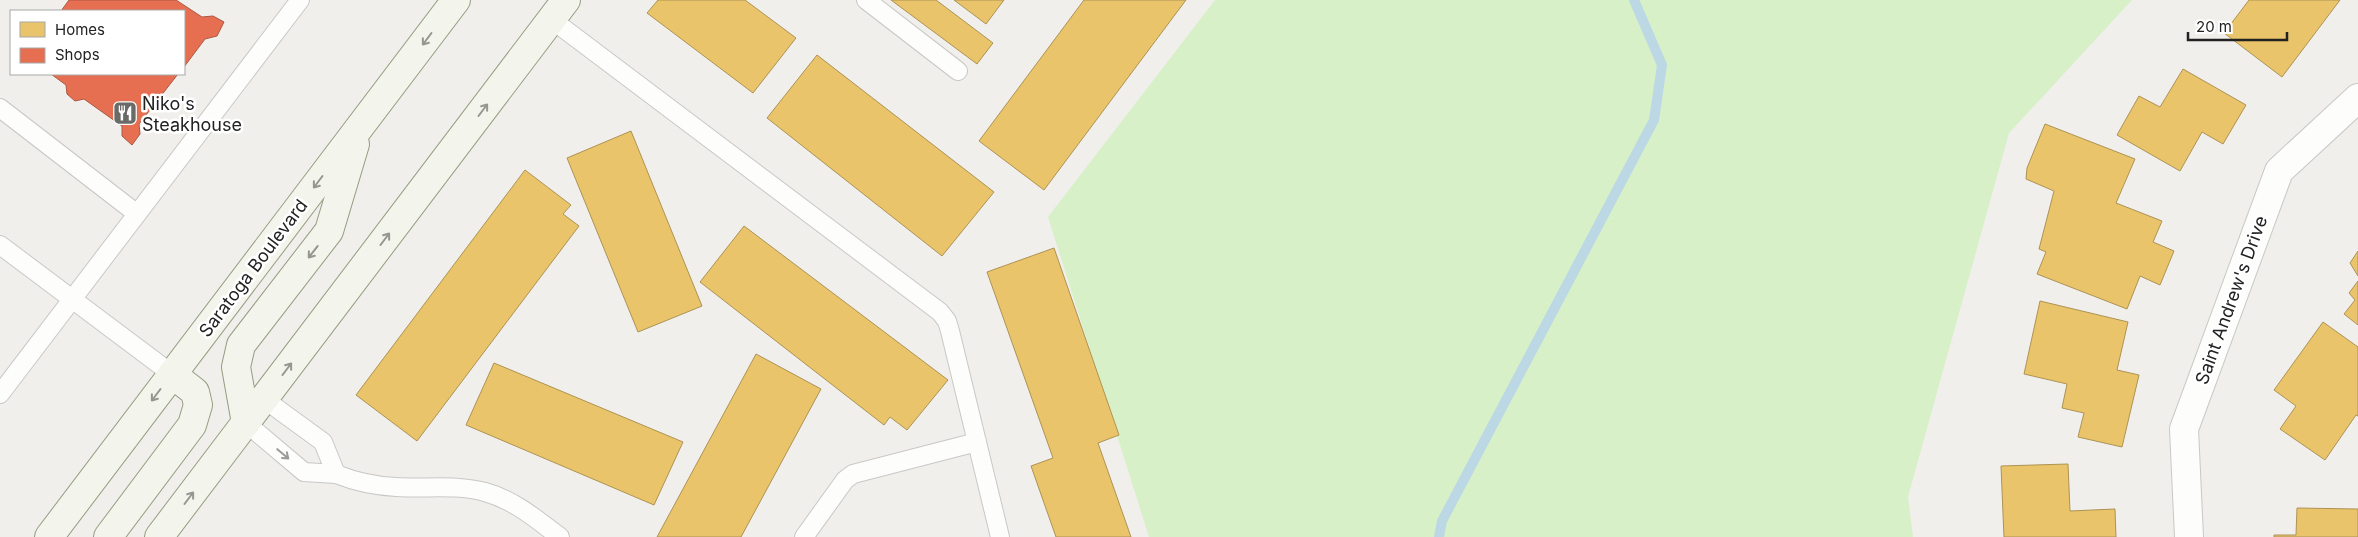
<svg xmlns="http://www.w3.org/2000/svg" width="2358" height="537" font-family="Inter,sans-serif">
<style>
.grass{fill:#d8f0c8}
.homes{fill:#e9c46a;stroke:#ad9354}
.shops{fill:#e76f51;stroke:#ac5843}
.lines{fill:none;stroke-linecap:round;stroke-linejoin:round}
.stream{stroke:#bcd8e5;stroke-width:10}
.lane-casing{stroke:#c9c8c7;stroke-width:20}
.street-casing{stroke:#c9c8c7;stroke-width:30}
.secondary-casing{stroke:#969c81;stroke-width:30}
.lane{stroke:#fdfdfc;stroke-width:18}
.street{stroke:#fdfdfc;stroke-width:28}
.secondary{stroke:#f3f5ec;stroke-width:28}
.oneway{stroke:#959691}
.oneway2{stroke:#9a9a9a}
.labels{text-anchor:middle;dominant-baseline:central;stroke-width:5;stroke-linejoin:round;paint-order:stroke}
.poi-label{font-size:18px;fill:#222;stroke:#fff;text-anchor:start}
.street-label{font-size:18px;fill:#222;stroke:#fff}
</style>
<rect width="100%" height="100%" fill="#f0efeb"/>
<path class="grass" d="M1215,0H2132L2009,133L1908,497L1913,537H1149L1048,217Z"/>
<g class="homes">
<path d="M658,0H745L796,38L753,93L647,13Z"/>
<path d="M891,0H936L993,43L977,64Z"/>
<path d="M954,0H1004L986,24Z"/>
<path d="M1084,0H1186L1044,190L979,141Z"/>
<path d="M2249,0H2340L2282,77L2224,33Z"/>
<path d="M817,55L994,192L942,256L767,118Z"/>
<path d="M2183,69L2246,105L2223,144L2202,132L2180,171L2117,135L2139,96L2160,107Z"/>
<path d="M2045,124L2135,159L2116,203L2162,221L2153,242L2174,251L2160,285L2140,276L2127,309L2037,274L2046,252L2039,249L2054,191L2026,179L2027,168Z"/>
<path d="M631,131L702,306L638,332L567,158Z"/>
<path d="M525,170L571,205L563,214L579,226L417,441L356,395Z"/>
<path d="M744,226L948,380L907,430L890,417L884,425L700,282Z"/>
<path d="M1054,248L1119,435L1098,443L1131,537H1056L1031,466L1053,458L987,272Z"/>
<path d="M2358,251V276L2350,263Z"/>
<path d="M2358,281V325L2344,314L2355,300L2349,293Z"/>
<path d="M2040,301L2128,322L2117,370L2139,375L2122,447L2078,437L2084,413L2062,408L2067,384L2024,374Z"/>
<path d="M2323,322L2358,347V416L2356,415L2325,460L2280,429L2296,406L2274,390Z"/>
<path d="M756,354L821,389L741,537H657Z"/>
<path d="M494,363L683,442L654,505L466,425Z"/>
<path d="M2068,464L2070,511L2115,509L2116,537H2004L2001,466Z"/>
<path d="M2297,508L2358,509V537H2274V535H2296Z"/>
</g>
<g class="shops">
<path d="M69,0H176L202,17L213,16L224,22L217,36L205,39L184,67V11H61Z"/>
<path d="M51,74H178L139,124L140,134L132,145L122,136V126L84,99L75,101L67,94L66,85Z"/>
</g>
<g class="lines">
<path class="stream" d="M1439,537L1442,521L1654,120L1662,65L1634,0"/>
<g class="lane-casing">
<g id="lane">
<path d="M866,0L958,71"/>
<path d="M551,19L940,312L947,321L950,331L1000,537"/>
<path d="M0,108L136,213"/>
<path d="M0,245L172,374"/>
<path d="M0,394L300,0"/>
<path d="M246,423L304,472L336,474L323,442L264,399"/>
<path d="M336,474C356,482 375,486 396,487C425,489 456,484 485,492C514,500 536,519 560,537"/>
<path d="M804,537L845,480L853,474L977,442"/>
</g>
</g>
<g class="street-casing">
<path id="street" d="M2189,537L2184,429L2279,171L2358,98"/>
</g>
<g class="secondary-casing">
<g id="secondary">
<path d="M246,423L236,367L241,345L329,231L355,144"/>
<path d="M49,537L456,0"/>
<path d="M108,537L192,425L198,405L195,392L172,374"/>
<path d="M159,537L566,0"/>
</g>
</g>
<use href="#lane" class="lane"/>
<use href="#street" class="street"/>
<use href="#secondary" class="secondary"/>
</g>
<defs><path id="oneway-shaft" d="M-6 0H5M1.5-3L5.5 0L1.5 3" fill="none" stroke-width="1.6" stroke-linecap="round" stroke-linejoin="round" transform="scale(1.25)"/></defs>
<g class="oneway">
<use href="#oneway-shaft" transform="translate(427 39) rotate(127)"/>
<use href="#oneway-shaft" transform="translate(483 110) rotate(-53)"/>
<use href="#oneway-shaft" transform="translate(318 182) rotate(127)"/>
<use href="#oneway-shaft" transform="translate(385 239) rotate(-53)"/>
<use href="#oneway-shaft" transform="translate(313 252) rotate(128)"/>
<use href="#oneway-shaft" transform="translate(287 369) rotate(-53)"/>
<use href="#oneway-shaft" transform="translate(156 395) rotate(127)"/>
<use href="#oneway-shaft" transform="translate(189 498) rotate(-53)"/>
</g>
<use class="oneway2" href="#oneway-shaft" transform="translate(283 454) rotate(40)"/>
<defs>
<g id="restaurant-square" transform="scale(1.25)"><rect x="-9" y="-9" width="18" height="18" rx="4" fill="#6a6a68" stroke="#fff"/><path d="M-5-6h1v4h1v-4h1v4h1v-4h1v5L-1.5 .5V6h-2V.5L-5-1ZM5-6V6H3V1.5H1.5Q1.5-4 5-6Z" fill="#fff"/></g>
</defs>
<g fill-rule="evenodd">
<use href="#restaurant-square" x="125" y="113"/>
</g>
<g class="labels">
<g class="poi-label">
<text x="142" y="103">Niko's<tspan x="142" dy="21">Steakhouse</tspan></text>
</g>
<g class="street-label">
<text transform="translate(253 268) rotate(-53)">Saratoga Boulevard</text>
<text transform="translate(2231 300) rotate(-70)">Saint Andrew's Drive</text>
</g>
</g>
<rect x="10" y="10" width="175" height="65" fill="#ffffff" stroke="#a7a7a7"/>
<rect x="20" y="22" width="25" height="15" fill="#e9c46a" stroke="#a7a7a7"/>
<text x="55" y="35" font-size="15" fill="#222222">Homes</text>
<rect x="20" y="48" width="25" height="15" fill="#e76f51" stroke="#a7a7a7"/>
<text x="55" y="60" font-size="15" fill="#222222">Shops</text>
<path d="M2188 32v8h99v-8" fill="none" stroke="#222222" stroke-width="2.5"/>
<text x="2196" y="32" font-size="15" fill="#222222" stroke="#ffffff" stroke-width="4" paint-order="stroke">20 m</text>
</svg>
